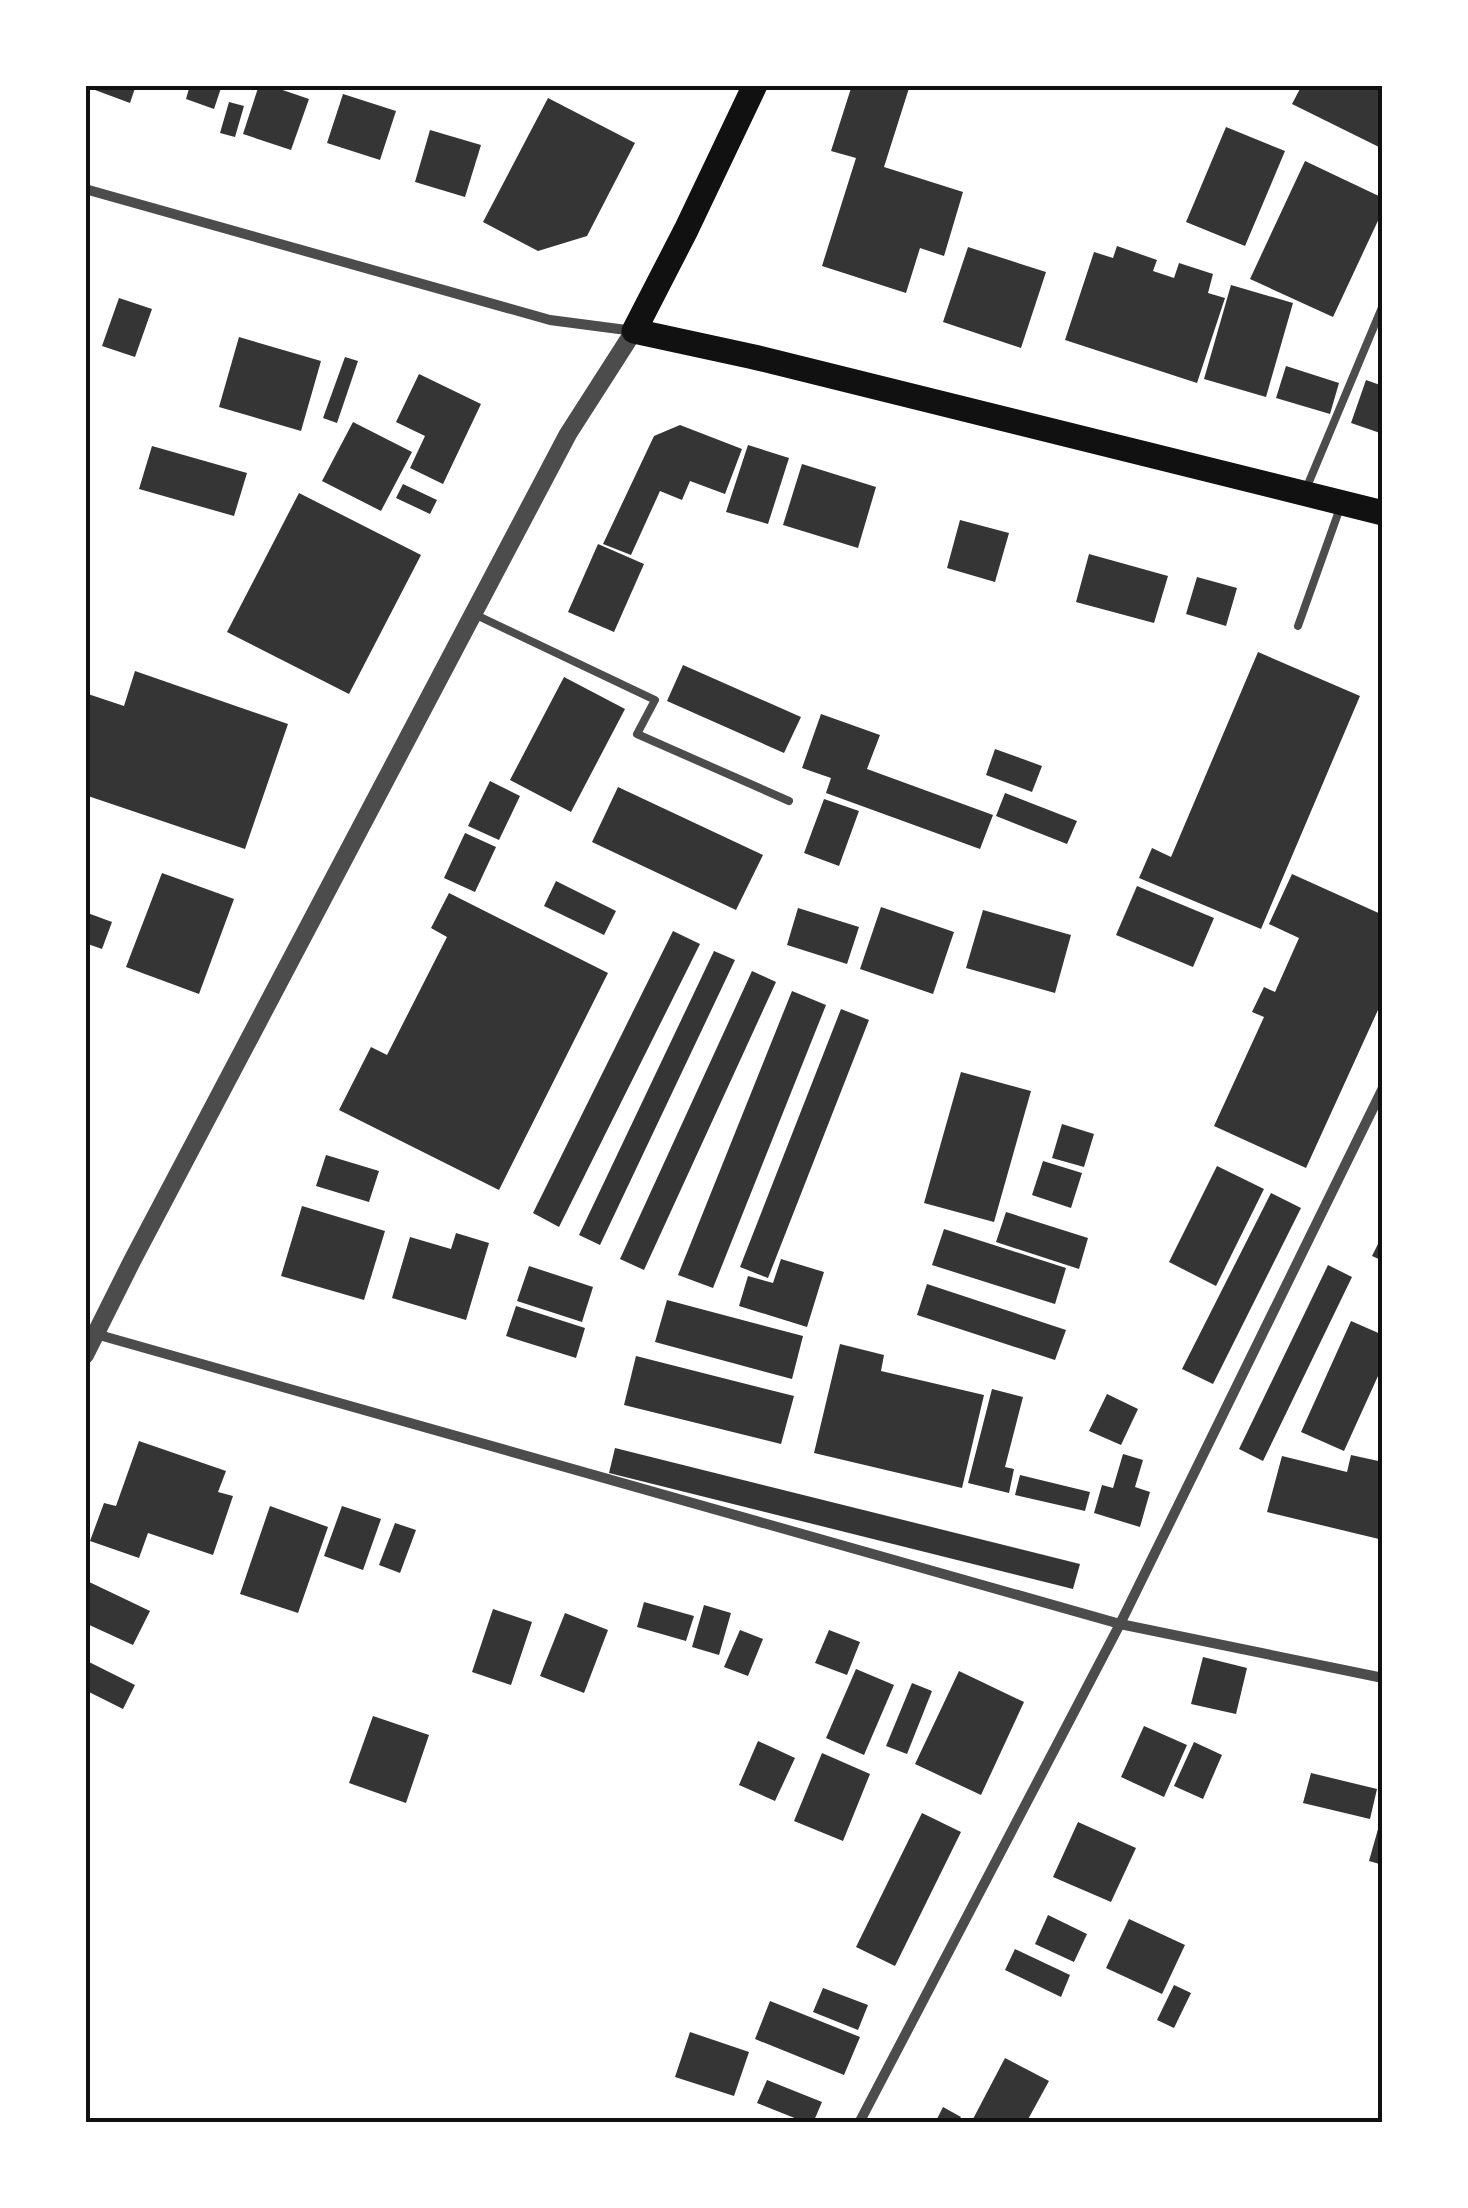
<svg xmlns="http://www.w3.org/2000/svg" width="1468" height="2208" font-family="'PT Sans Narrow',sans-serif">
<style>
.building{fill:#353535}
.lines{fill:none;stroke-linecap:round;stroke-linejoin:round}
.service{stroke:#4c4c4c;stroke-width:8}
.minor{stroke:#4c4c4c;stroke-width:10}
.tertiary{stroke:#4c4c4c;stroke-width:18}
.primary{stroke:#111;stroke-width:25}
.neatline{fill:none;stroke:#111;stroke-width:4}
</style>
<rect width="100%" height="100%" fill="#fff"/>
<g class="building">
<path d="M97,85H136L130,103L95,90Z"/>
<path d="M190,85H222L214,109L186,99Z"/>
<path d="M259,85H268L309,99L291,150L243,134Z"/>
<path d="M852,85H910L884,167L963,192L944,256L920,248L906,293L822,266L856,158L831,151Z"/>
<path d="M1302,85H1383V149L1292,104Z"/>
<path d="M343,94L396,111L380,160L327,143Z"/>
<path d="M548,98L635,143L587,236L538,251L483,222Z"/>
<path d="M229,102L244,106L235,137L220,133Z"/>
<path d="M1226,127L1285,151L1245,246L1186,222Z"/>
<path d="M430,130L481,145L465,197L415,182Z"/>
<path d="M1305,161L1383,198V210L1333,317L1250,279Z"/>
<path d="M1117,246L1157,260L1153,271L1174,278L1179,263L1213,274L1208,293L1225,298L1197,383L1065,340L1094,252L1113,258Z"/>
<path d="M968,247L1046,272L1021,348L943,322Z"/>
<path d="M1231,285L1293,303L1266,397L1204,379Z"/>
<path d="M119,298L152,309L135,357L102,346Z"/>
<path d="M239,337L321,361L301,431L219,407Z"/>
<path d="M345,357L358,361L337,423L323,418Z"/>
<path d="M1286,366L1339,383L1330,414L1276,398Z"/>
<path d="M419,374L481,404L443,484L410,468L425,436L396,422Z"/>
<path d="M1366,380L1383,386V434L1351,423Z"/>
<path d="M353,422L412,452L381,511L322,481Z"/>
<path d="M680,425L742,449L725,494L690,481L682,500L660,491L631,555L603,544L654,436Z"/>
<path d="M748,445L789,458L768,524L726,512Z"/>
<path d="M152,446L247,473L234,516L139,489Z"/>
<path d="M802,464L876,487L858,548L783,525Z"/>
<path d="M403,484L437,500L430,514L396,498Z"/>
<path d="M299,493L421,555L349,694L227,632Z"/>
<path d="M960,520L1009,533L995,582L947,568Z"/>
<path d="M598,544L644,564L614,632L568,612Z"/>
<path d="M1089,554L1168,576L1154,623L1076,602Z"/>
<path d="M1197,577L1237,588L1226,626L1186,614Z"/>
<path d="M1258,652L1360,696L1261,929L1139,878L1152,848L1171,857Z"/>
<path d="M683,665L801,717L784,753L667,701Z"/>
<path d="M135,671L288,724L245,849L85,795V693L124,706Z"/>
<path d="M564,677L625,709L571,812L510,780Z"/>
<path d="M821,714L880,735L867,769L993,815L980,849L826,793L831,778L802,768Z"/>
<path d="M995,749L1042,766L1032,792L986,775Z"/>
<path d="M490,781L520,796L499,840L468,826Z"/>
<path d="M618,787L763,855L736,910L592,842Z"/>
<path d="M1005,793L1077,821L1067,844L996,816Z"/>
<path d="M824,799L859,811L839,866L804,853Z"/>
<path d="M465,833L496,847L475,892L444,878Z"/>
<path d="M162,873L234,899L199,994L126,967Z"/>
<path d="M1292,874L1383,915V999L1306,1168L1214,1126L1264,1017L1252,1012L1264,987L1275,992L1299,938L1269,924Z"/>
<path d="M556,881L616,911L604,935L544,906Z"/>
<path d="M1137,886L1214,918L1193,967L1116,935Z"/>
<path d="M449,893L608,973L499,1190L339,1110L371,1047L387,1055L447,937L431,928Z"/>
<path d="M881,907L954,932L933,994L860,969Z"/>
<path d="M798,908L859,927L847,964L787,945Z"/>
<path d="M983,910L1071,935L1055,993L966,968Z"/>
<path d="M85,912L112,922L102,949L85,943Z"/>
<path d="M673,931L700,944L559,1227L533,1213Z"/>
<path d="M714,951L735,960L600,1245L579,1235Z"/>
<path d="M752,971L776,982L644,1270L620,1259Z"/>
<path d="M792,991L826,1005L713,1288L678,1275Z"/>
<path d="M841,1009L869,1020L768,1278L740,1267Z"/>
<path d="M961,1072L1031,1091L994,1222L924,1203Z"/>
<path d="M1062,1124L1094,1134L1084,1167L1052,1158Z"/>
<path d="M326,1155L379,1171L369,1202L316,1186Z"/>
<path d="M1043,1161L1082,1173L1071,1208L1032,1195Z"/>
<path d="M1217,1166L1264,1189L1216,1286L1169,1262Z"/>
<path d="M1271,1193L1301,1208L1213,1384L1182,1369Z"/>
<path d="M302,1206L385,1231L364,1300L281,1276Z"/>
<path d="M1006,1212L1088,1238L1079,1269L996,1242Z"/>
<path d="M944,1229L1066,1268L1055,1304L932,1265Z"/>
<path d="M456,1233L489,1243L466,1320L392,1298L410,1237L451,1249Z"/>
<path d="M1383,1234V1261L1372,1256Z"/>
<path d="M781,1259L824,1272L807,1327L739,1306L748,1276L773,1283Z"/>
<path d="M1328,1265L1352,1277L1263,1461L1239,1449Z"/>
<path d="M529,1266L593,1287L582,1322L517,1301Z"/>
<path d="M927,1284L1066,1330L1055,1360L917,1315Z"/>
<path d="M667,1300L803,1336L792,1379L655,1342Z"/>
<path d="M516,1306L585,1328L576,1358L506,1336Z"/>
<path d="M1351,1321L1383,1335V1365L1344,1451L1301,1432Z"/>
<path d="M840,1344L884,1355L881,1371L984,1395L962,1488L814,1453Z"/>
<path d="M636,1356L794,1396L781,1444L624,1405Z"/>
<path d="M992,1389L1023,1397L1005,1467L1014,1469L1009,1493L968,1483Z"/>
<path d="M1107,1394L1138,1409L1121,1445L1089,1431Z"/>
<path d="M139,1441L226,1471L218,1492L233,1496L213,1555L148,1533L139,1558L90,1541L104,1503L116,1506Z"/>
<path d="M615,1448L1080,1564L1073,1589L609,1473Z"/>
<path d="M1123,1454L1143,1460L1135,1487L1150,1492L1140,1527L1094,1513L1102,1485L1113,1488Z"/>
<path d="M1351,1455L1383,1462V1540L1267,1512L1282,1456L1347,1472Z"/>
<path d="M1020,1475L1090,1492L1085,1511L1015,1495Z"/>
<path d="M270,1506L328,1527L298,1613L240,1594Z"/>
<path d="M342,1506L381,1519L363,1570L324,1556Z"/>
<path d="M395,1523L416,1530L400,1573L379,1565Z"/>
<path d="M85,1580L150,1611L133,1645L85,1623Z"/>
<path d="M644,1602L694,1616L686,1641L637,1627Z"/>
<path d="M704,1605L731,1613L719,1655L692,1647Z"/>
<path d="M493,1609L532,1622L511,1685L472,1672Z"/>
<path d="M565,1613L608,1630L584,1693L540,1676Z"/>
<path d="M740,1630L763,1639L748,1676L724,1667Z"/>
<path d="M829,1630L860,1642L847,1675L815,1663Z"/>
<path d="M1203,1657L1247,1668L1236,1714L1191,1704Z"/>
<path d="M89,1662L135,1685L123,1709L85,1690V1671Z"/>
<path d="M856,1669L894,1685L864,1755L826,1738Z"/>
<path d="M959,1671L1024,1702L981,1795L915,1764Z"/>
<path d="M912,1683L932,1691L907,1754L886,1746Z"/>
<path d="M373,1716L429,1735L406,1803L349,1783Z"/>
<path d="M1144,1726L1187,1745L1164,1797L1121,1777Z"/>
<path d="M758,1741L795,1758L775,1801L739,1785Z"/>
<path d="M1194,1742L1222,1755L1203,1799L1174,1786Z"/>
<path d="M822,1753L870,1774L843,1841L794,1821Z"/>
<path d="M1311,1773L1377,1789L1370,1819L1303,1803Z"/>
<path d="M922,1813L961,1832L895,1966L856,1947Z"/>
<path d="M1382,1815H1383V1865L1369,1861Z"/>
<path d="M1078,1822L1136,1848L1111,1902L1053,1877Z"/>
<path d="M1048,1915L1087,1934L1074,1962L1035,1944Z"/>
<path d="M1129,1919L1185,1945L1162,1994L1106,1968Z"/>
<path d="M1015,1949L1070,1975L1061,1997L1005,1970Z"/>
<path d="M1174,1985L1191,1993L1174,2028L1157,2020Z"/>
<path d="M823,1988L868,2005L858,2030L813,2012Z"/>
<path d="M770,2001L860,2037L844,2075L755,2039Z"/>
<path d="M690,2032L749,2052L734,2096L675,2077Z"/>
<path d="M1005,2058L1049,2081L1026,2123H981L973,2119Z"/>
<path d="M767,2080L822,2102L813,2123H807L757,2103Z"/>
<path d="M943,2107L961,2117L957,2123H935Z"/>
</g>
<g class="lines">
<g class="service">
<path d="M1306,489L1383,305"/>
<path d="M474,614L655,700L637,734L789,801"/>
<path d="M1298,626L1340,508"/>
</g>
<g class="minor">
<path d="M85,189L550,320L634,331"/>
<path d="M85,1331L1120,1624L1383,1678"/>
<path d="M859,2123L1120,1624L1383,1088"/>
</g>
<path class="tertiary" d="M85,1355L132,1261L568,434L634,331"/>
<path class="primary" d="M755,85L686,230L634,331L754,357L1383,513"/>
</g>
<rect width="1468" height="2208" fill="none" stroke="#ffffff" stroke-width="175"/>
<rect x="88" y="88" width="1292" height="2032" class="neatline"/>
</svg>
